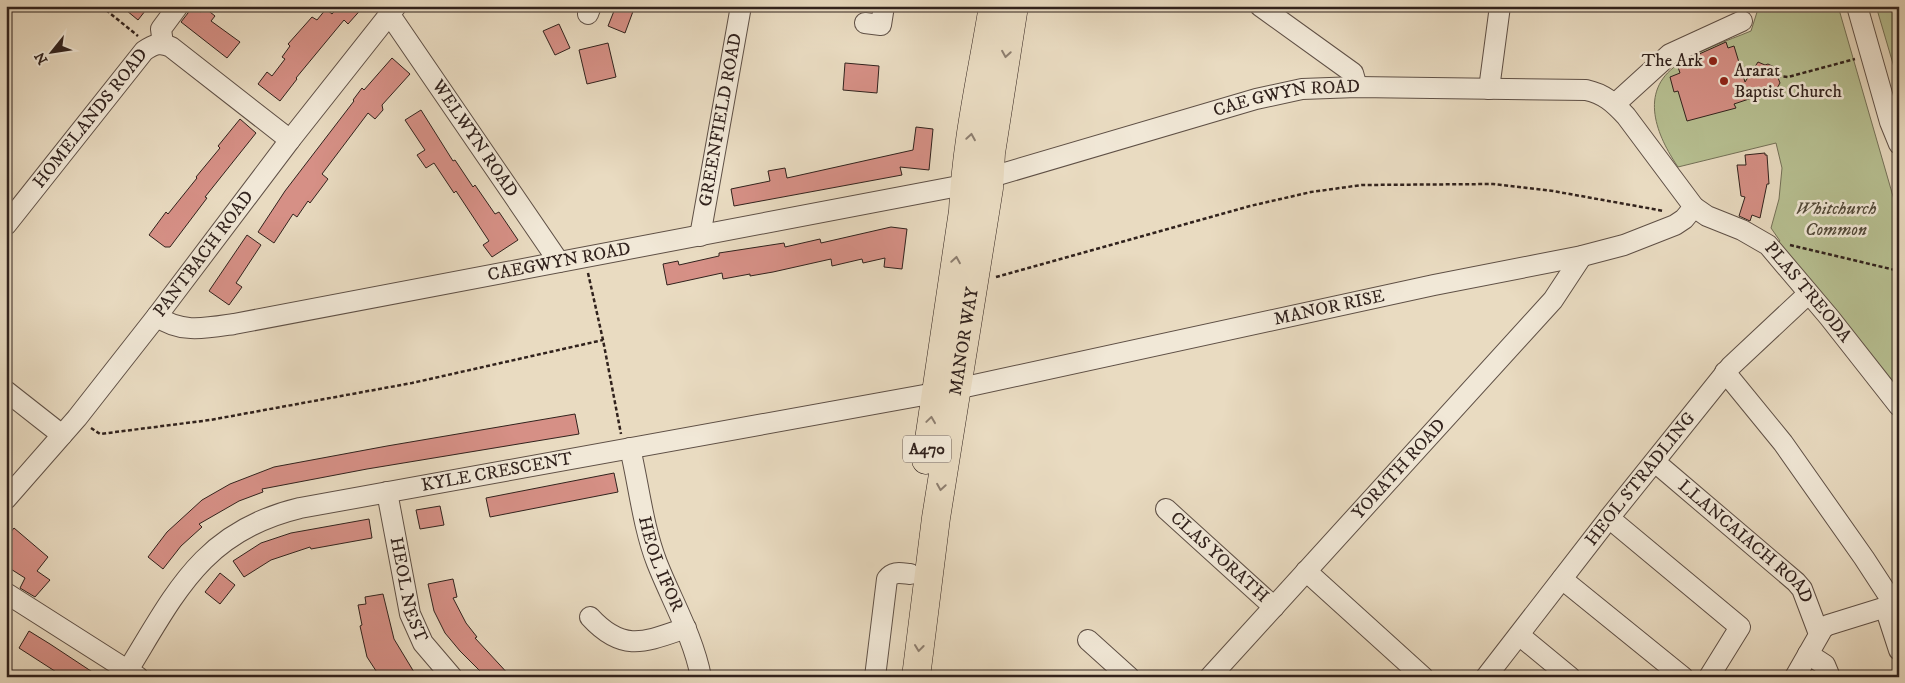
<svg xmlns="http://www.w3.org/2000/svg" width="1905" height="683" font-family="'IM FELL DW Pica',serif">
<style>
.green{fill:#b7c092;stroke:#747158}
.building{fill:#d69086;stroke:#31221d}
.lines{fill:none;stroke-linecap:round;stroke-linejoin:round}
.minor-casing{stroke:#5f5046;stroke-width:22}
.highway-casing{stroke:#31221d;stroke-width:29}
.path{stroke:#31221d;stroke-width:2.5;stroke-dasharray:4 2.5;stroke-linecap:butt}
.minor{stroke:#f1e8d7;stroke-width:20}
.highway{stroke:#e9dbc1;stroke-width:28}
.oneway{stroke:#8d7e6f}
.poi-dot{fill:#8f2418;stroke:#f1e8d7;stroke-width:2}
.labels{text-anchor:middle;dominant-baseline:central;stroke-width:5;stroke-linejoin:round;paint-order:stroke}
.shield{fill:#f1e8d7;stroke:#6b5d55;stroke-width:1}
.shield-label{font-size:16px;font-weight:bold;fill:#31221d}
.poi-label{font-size:18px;fill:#31221d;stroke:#f1e8d7;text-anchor:end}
.street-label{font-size:18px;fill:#31221d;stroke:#f1e8d7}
.park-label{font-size:18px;font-style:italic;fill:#524a3a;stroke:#f1e8d7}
</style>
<rect width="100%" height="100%" fill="#e9dbc1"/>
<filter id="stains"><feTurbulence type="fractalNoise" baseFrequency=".004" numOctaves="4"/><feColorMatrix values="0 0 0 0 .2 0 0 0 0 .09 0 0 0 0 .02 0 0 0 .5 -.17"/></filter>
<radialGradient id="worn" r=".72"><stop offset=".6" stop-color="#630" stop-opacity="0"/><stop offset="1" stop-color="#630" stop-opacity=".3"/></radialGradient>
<g class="green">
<path d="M1756,6H1838L1899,217V394L1776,244L1780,241L1771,228L1779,199L1782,168L1776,143L1678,167C1657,136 1638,92 1677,65C1698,50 1727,41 1751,31L1758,9Z"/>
<path d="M1876,6H1899V84Z"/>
</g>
<g class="building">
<path d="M121,6H149L138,20Z"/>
<path d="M190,6H193L201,12L205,8L215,16L211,21L240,42L227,58L181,22L188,13Z"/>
<path d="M339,6H364L348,24L344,20L296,78L297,79L280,101L258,84L267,72L272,76L285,59L282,57L290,46L288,44L312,17L317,20L326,9L332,14Z"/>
<path d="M616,6H635L625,33L608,26Z"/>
<path d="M559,24L570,48L555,55L543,31Z"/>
<path d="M1726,42L1728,48L1734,46L1745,82L1758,62L1765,65L1768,64L1774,67L1780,83L1776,90L1772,91L1769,98L1764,94L1734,104L1736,108L1687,121L1678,91L1674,92L1670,77L1680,73L1677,64Z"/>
<path d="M608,43L616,77L587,84L579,50Z"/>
<path d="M392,58L410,74L382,105L383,110L375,119L368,113L322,174L328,179L310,203L308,201L297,217L293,214L274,243L258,232L285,191L354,101L353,100L362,88L364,90Z"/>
<path d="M845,63L879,66L877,93L843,90Z"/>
<path d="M421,110L453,161L455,160L473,187L475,185L495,214L499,212L518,240L492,257L483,245L489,241L456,191L454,193L434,163L426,168L417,155L425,150L405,120Z"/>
<path d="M240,119L256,133L205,197L207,198L170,247H165L149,235L166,212L168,214L197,178L196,177L220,148L218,146Z"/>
<path d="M916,127L933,129L929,170L900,167L902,175L734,206L731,189L770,181L768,171L785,168L787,178L913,150Z"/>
<path d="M1765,153V155H1767L1769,184H1767L1760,218L1752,215L1750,221L1739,216L1745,197L1741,196L1737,165H1746L1745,155Z"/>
<path d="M891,227L907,229L902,269L884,267L885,258L863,263L862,259L832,266L831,259L773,272L750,276V274L723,279L722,273L667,285L663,264L678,261L679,265L719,256V253L784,243L785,247L820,239L821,243Z"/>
<path d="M247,235L261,245L236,283L242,287L229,305L209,291Z"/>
<path d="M575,414L579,434L367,469L262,489L263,492L239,501L199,524L202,527L181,546L163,569L148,557L167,532L202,500L230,484L274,467L387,446Z"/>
<path d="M614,473L618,492L490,517L486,498Z"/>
<path d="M440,506L444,525L420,529L416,510Z"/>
<path d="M369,519L372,538L311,549L310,547L271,560L244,577L233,561L261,543L291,533Z"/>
<path d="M14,528L48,557L37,571L50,580L35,597L20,588L25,578L6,566V538Z"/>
<path d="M220,573L235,585L220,604L205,592Z"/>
<path d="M453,579L457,597L453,598L466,623L477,637L475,638L511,677H486L460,651L445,633L434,611L428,584Z"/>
<path d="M383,594L394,639L417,677H380L367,657L360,626L362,625L358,605L366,604L365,597Z"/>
<path d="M29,631L50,644L100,677H64L19,648Z"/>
</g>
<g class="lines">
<g class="minor-casing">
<g id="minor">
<path d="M1260,6L1353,73L1357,87"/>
<path d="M1857,6L1890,122L1899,144"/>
<path d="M588,14L591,6"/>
<path id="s1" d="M390,15L559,262"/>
<path d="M865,23L881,25L884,6"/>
<path d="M163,44L161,29L178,6"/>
<path d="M1489,89L1500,6"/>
<path d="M1615,104L1670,54L1742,21"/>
<path id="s2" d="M6,225L144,51C154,44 160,42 171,47L290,140"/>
<path id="s3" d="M700,236L741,6"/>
<path id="s4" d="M157,316C180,334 207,328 234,324L964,185L1256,99L1302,89L1357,87L1586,90C1604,94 1613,102 1626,116L1694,207L1707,216L1742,230L1768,245L1829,317L1899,406"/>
<path d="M1725,372L1783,443L1864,558L1894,604"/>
<path id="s5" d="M956,389L1434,285L1582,256L1624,245L1675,225L1684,219L1694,207"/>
<path d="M6,391L62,435"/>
<path id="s6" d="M630,448C639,486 643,527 657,563C672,601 693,636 701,677"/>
<path id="s7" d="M1655,462L1796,582L1802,589L1819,634"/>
<path id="s8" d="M387,492L410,614L423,643L452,677"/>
<path id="s9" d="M6,499L77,418L157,316L290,140L396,6"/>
<path id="s10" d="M1166,509L1274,607"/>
<path d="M1609,518L1740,627L1709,677"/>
<path d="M1306,571L1423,677"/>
<path d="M1562,579L1683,677"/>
<path d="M6,593L138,677"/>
<path d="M1885,607L1899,650"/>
<path d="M590,617C623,653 645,642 686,628"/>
<path d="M1519,635L1570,677"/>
<path d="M1088,640L1129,677"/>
<path d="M1808,654L1825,665L1830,677"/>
<path id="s11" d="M128,670C176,592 203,531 300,508L935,393"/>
<path d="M875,677L887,579C893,571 900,573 910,574"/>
<path id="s12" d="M1210,677L1553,300L1582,256"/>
<path id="s13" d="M1486,677L1609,518L1731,366L1808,294"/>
<path d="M1795,677L1823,628L1828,625L1899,603"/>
</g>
</g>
<g class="highway-casing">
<g id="highway">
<path d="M926,460L963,211C966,142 982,74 993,6"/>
<path id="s14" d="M916,677L936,518L989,188L991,153L1014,6"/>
</g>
</g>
<g class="path">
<path d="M101,6L138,36"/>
<path d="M1777,76L1788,77L1855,59"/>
<path d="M1790,245L1899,271"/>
<path d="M588,273L603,340L621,434"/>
<path d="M996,277L1250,206L1311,192L1362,185L1493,184L1553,191L1664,211"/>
<path d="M91,428L100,434L210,420L412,383L603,340"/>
</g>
<use href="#minor" class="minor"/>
<use href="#highway" class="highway"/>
</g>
<defs><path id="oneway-chevron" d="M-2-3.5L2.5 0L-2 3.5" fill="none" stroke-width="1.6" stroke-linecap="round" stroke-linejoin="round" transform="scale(1.25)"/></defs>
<g class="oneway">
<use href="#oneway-chevron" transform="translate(1006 54) rotate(99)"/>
<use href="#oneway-chevron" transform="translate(971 137) rotate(-81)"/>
<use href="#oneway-chevron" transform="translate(956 260) rotate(-81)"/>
<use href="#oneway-chevron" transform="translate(931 420) rotate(-82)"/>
<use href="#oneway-chevron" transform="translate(941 487) rotate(99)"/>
<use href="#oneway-chevron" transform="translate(919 648) rotate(97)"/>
</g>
<g class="poi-dot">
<circle cx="1713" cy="61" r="5"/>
<circle cx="1724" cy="81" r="5"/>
</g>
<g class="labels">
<rect class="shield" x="903" y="435.5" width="48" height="27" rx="4"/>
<g class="shield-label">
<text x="927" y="449">A470</text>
</g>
<g class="poi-label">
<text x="1703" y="61">The Ark</text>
<text x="1734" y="71" text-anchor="start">Ararat<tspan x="1734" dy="21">Baptist Church</tspan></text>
</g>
<g class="street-label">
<text stroke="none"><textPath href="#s4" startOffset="1158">CAE GWYN ROAD</textPath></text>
<text stroke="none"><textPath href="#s2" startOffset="136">HOMELANDS ROAD</textPath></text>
<text stroke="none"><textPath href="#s3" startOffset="118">GREENFIELD ROAD</textPath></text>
<text stroke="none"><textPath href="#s1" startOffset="150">WELWYN ROAD</textPath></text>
<text stroke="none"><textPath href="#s9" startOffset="315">PANTBACH ROAD</textPath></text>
<text stroke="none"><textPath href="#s4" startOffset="411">CAEGWYN ROAD</textPath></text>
<text stroke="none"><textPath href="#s4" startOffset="1766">PLAS TREODA</textPath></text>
<text stroke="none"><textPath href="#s5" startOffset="382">MANOR RISE</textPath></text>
<text stroke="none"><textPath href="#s14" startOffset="339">MANOR WAY</textPath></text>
<text stroke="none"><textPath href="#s12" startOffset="281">YORATH ROAD</textPath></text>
<text stroke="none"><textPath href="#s11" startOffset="445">KYLE CRESCENT</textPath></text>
<text stroke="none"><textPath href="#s13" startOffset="251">HEOL STRADLING</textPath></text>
<text stroke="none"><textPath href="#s7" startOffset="121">LLANCAIACH ROAD</textPath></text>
<text stroke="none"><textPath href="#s10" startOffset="72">CLAS YORATH</textPath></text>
<text stroke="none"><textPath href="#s6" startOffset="120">HEOL IFOR</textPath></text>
<text stroke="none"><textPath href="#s8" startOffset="100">HEOL NEST</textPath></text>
</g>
<g class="park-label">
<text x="1836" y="209">Whitchurch<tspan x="1836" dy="21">Common</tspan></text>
</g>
</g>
<rect width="1905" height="683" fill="none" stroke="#e9dbc1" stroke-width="25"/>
<rect x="8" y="8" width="1890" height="668" fill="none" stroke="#31221d" stroke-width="2.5"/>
<rect x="12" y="12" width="1880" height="658" fill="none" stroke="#31221d"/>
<g transform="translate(52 52) rotate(240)" stroke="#f1e8d7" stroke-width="4" paint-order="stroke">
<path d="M0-4L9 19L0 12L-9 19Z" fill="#31221d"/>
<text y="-8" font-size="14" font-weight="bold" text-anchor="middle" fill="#31221d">N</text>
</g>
<rect width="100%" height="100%" filter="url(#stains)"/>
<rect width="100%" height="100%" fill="url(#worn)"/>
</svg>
